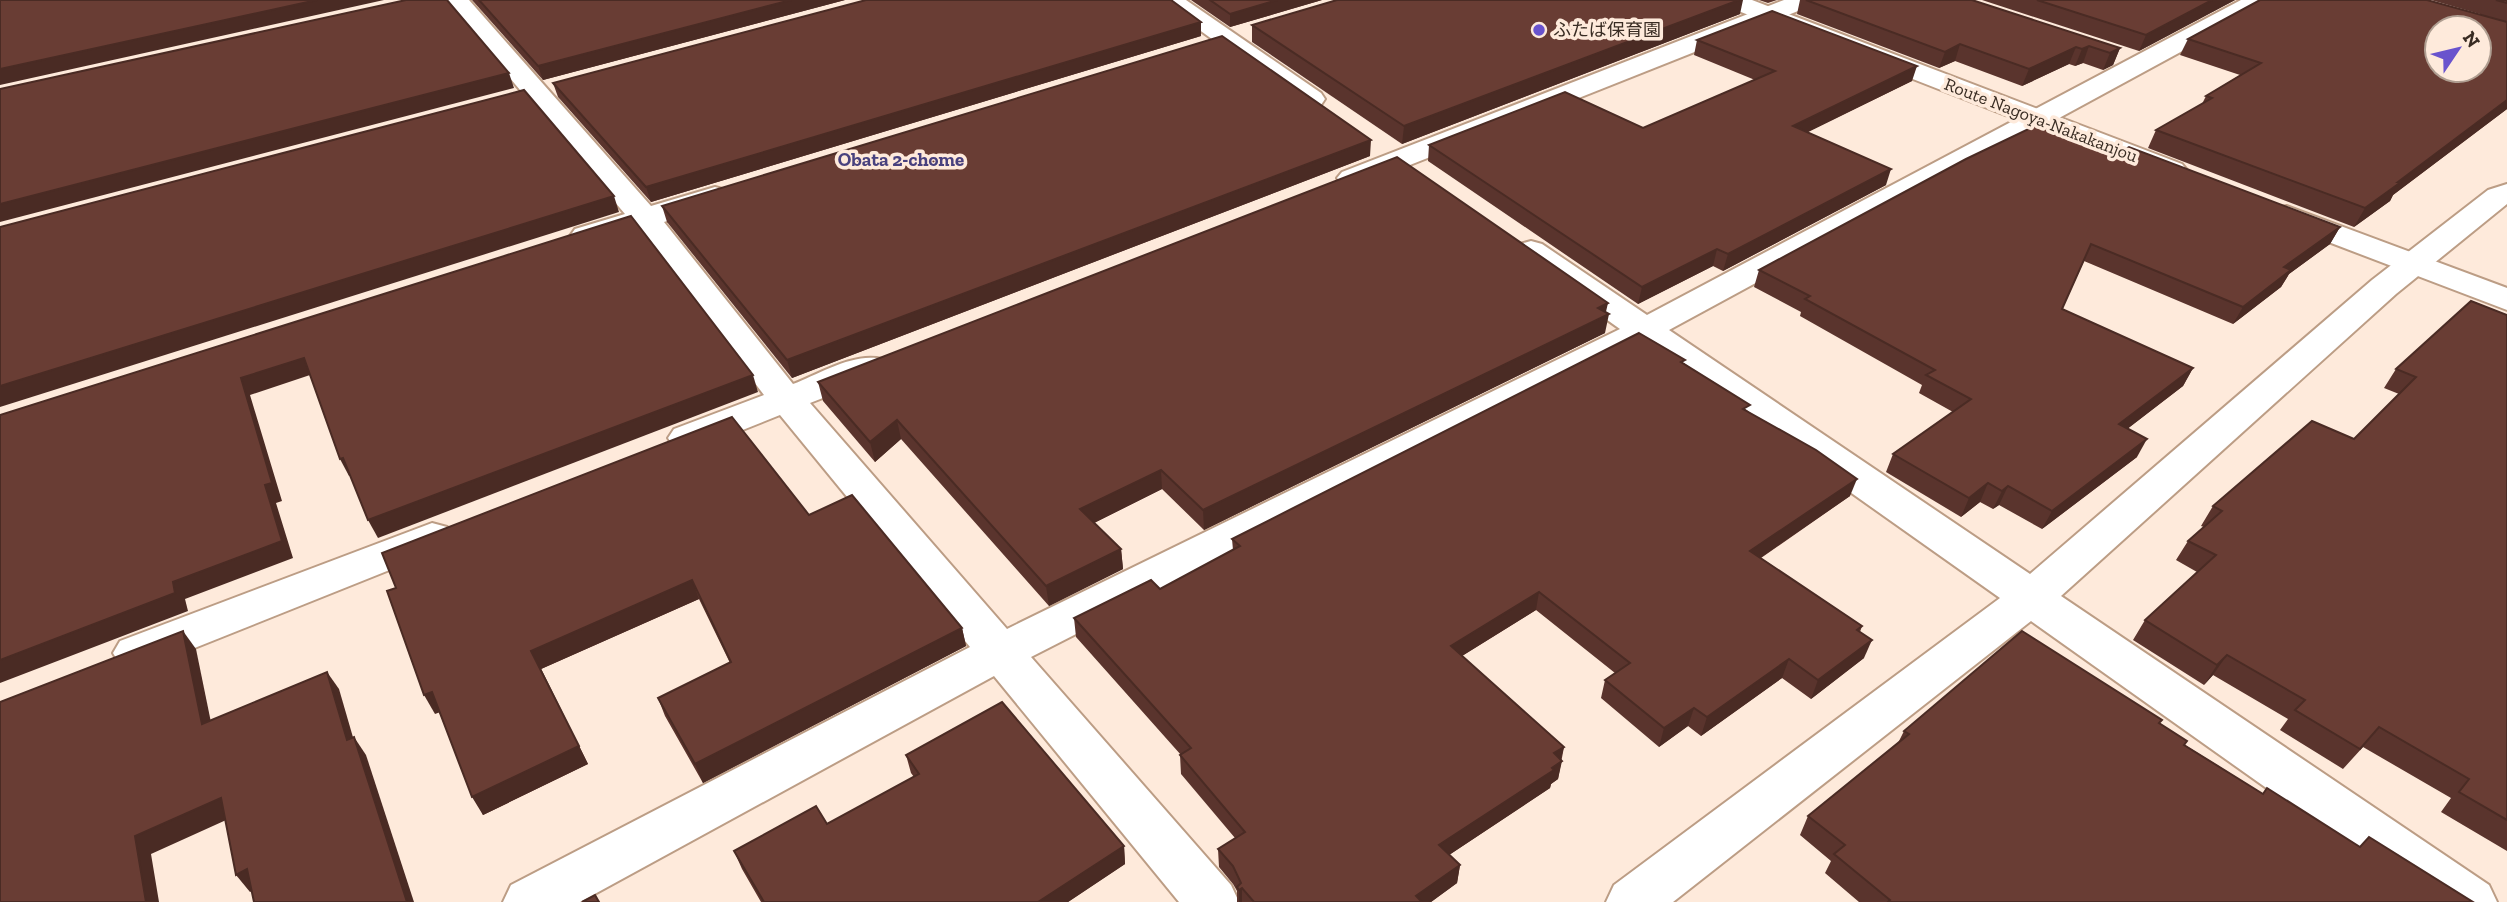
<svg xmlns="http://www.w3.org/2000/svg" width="2507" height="902" font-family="'Zilla Slab','Noto Sans JP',serif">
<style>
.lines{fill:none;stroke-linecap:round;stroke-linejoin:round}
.street-casing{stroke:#bc9d85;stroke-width:4}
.primary-casing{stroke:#bc9d85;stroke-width:4}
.street{fill:#fff;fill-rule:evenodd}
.primary{fill:#fff;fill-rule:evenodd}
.wall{fill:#5a342d}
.shaded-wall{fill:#4a2b24}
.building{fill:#693d34;stroke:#4a2b24;stroke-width:2;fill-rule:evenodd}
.poi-dot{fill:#6953cd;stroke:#feeadb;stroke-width:2.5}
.labels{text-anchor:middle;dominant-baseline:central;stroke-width:7;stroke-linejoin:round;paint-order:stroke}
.far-poi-label{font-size:18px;fill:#392c23;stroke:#feeadb;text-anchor:start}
.far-street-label{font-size:18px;fill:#392c23;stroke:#feeadb}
.far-neighbourhood-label{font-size:19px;font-weight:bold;fill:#48417e;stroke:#feeadb}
</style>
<rect width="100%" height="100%" fill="#feeadb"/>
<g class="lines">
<g class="street-casing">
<g id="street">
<path d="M444,0H469L651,206L715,187L726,190L730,196L726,202L664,222L793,384C819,374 854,352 882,359L887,367L882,375L810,403L1007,629L1620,329L1520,258L1515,251L1520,244L1531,241L1542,244L1647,315L2241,0H2271L2267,5L1669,330L2030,574L2372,280L2488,190L2507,184V204L2396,294L2061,596L2489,885L2497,902H2427L2031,621L1673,902H1606L1614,885L2000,598L1642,345L1031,657L1231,885L1239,902H1179L994,676L580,902H503L511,885L970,647L780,415L700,447L687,450L674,447L668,438L674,429L764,395L638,230L586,245L575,243L570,236L575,229L625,214Z"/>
<path d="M1158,0H1186L1321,93L1325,99L1321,105L1312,107L1303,105Z"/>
<path d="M1784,0H1817L1813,5L1362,184L1352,187L1342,184L1337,178L1342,172Z"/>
<path d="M432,523L447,527L453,537L447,547L152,665L136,670L120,665L113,653L120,641Z"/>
</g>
</g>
<g class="primary-casing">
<g id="primary">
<path d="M1719,0H1752L2182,164L2187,170L2182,176L2172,179L2162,176L1723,5Z"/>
<path d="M2287,206L2507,288V310L2276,222L2272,215L2276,208Z"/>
</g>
</g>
<use href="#street" class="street"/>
<use href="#primary" class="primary"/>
</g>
<g class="wall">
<path d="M472,0H845L543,80Z"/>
<path d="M1191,0H1322L1230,27Z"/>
<path d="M1759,0H1777L1768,3Z"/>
<path d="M1800,0H1972L2120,48L2113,65L2103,70L2083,63L2075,66L2069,64L2022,86L1955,61L1939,68L1797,14Z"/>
<path d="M1982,0H2235L2139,51Z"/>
<path d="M2431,0H2507V109L2393,195L2390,201L2354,227L2148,148L2156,130L2202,104L2206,96L2240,75L2180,55L2188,39L2480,14Z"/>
<path d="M1740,14L1402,144L1252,42V25Z"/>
<path d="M1201,36L651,202L558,97L553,83Z"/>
<path d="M1697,40L1912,81L1807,132L1886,185L1723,271L1713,266L1638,304L1428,161L1429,145L1643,128L1755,80L1694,55Z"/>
<path d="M2115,155L2340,227L2330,244L2289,274L2281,287L2233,324L2084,261L2062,309L2193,368L2183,386L2127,429L2137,457L2042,529L1999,505L1993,509L1980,502L1961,517L1886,472L1893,454L1953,412L1919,393L1922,385L1800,316L1801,312L1754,287L1759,270Z"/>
<path d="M1370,156L792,378L667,222L662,206Z"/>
<path d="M2507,315V851L2441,812L2451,798L2363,747L2343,769L2280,730L2288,719L2213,675L2204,685L2133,640L2145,620L2197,572L2176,560L2188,541L2204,527L2201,526L2213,506L2354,439L2399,394L2384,388L2396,369Z"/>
<path d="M1605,333L1204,530L1162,489L1094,523L1121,549L1123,569L1049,606L901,439L875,462L823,401L818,382Z"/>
<path d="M1684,363L1748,411L1850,496L1761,558L1862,626L1860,632L1864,658L1811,699L1782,678L1701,736L1688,726L1659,747L1601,698L1605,680L1615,673L1536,610L1462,656L1564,747L1558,779L1551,784L1550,788L1449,855L1460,865L1457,883L1431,902H1237V891L1233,884L1219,867L1218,849L1235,838L1181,774L1180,755H1181L1076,637L1074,618L1160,589L1233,550L1232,539Z"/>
<path d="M809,515L962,628L966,646L703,783L665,716L658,698L730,663L699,599L541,669L588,764L483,815L439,712L435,714Z"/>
<path d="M2159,724L2187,741L2185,745L2263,794L2360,847L2473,902H1859L1825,873L1831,861L1800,835L1808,816L1898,743L1904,731Z"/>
<path d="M906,755L1124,846L1125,864L1068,902H761L742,869L734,851L827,824L914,777L911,773Z"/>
</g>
<g class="shaded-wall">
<path d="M317,0H384L0,85V69Z"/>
<path d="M791,0H845L543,80L538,66Z"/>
<path d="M1277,0H1322L1230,27V14Z"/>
<path d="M1739,0H1743L1740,14L1402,144L1404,126Z"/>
<path d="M2212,0H2235L2139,51L2146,35Z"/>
<path d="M1201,22V36L651,202L646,187Z"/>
<path d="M1960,44L1955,61L1939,68L1945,52Z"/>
<path d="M2089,46L2083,63L2075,66L2082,49Z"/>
<path d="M2076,47L2069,64L2022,86L2029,69Z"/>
<path d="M2120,48L2113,65L2103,70L2110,53Z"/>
<path d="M1917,66L1912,81L1788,142L1793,126Z"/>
<path d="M509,73L514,88L0,222V204Z"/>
<path d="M2507,100V109L2393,195L2390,201L2354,227L2365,208L2398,182Z"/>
<path d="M1371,140L1370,156L792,378L787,360Z"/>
<path d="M1891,169L1886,185L1723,271L1728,254Z"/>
<path d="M614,196L619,212L0,407V386Z"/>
<path d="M2340,227L2330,244L2289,274L2281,287L2233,324L2243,307L2284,267Z"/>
<path d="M1717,249L1713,266L1638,304L1642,287Z"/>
<path d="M1608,303L1605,316L1609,314L1605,333L1204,530L1203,510Z"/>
<path d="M304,358L313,374L250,395L282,501L276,503L293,558L185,599L188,611L0,683V660L173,582L241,378Z"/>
<path d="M2193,368L2183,386L2109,443L2119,424Z"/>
<path d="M753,375L758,392L378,538L368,520Z"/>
<path d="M897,420L901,439L875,462L870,442Z"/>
<path d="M2147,439L2137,457L2042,529L2052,511Z"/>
<path d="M343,458L352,475L349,476L340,459Z"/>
<path d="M1161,470L1162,489L1082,529L1080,509Z"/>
<path d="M1857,479L1850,496L1744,569L1750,551Z"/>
<path d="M1988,483L1980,502L1961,517L1969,498Z"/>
<path d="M2008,486L1999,505L1993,509L2002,491Z"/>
<path d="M1121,549L1123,569L1049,606L1046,586Z"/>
<path d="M692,580L699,599L541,669L588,764L483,815L472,797L531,651Z"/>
<path d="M1539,592L1536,610L1449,664L1451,646Z"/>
<path d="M962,628L966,646L703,783L695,764Z"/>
<path d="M183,631L196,649L215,742L202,724Z"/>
<path d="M1872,640L1864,658L1811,699L1818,680Z"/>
<path d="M2227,655L2213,675L2204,685L2217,665Z"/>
<path d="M1789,659L1782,678L1701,736L1707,717Z"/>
<path d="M327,672L339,689L359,758L347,740Z"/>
<path d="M432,692L443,711L435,714L424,695Z"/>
<path d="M1694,708L1688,726L1659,747L1664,728Z"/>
<path d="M354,737L366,755L414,902H407Z"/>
<path d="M1564,747L1560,762L1562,761L1558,779L1551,784L1550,788L1437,863L1439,845L1554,753Z"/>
<path d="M221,798L235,816L151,854L159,902H146L135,836Z"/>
<path d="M1124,846L1125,864L1068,902H1038Z"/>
<path d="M1460,865L1457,883L1431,902H1416V896Z"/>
<path d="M247,869L262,887L250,892L236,875Z"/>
<path d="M1242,888V902H1239V890Z"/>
</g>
<g class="building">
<path d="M0,0H317L0,69Z"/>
<path d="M406,0H447L509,73L0,204V89Z"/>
<path d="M479,0H791L538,66Z"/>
<path d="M866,0H1171L1201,22L646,187L553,83Z"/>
<path d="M1210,0H1277L1230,14Z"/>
<path d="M1337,0H1739L1404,126L1252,25Z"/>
<path d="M1806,0H1972L2120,48L2110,53L2089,46L2082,49L2076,47L2029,69L1960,44L1945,52Z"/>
<path d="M2037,0H2212L2146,35Z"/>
<path d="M2260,0H2427L2507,22V100L2398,182H2401L2365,208L2156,130L2212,98L2206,96L2261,63L2188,39ZM2437,28H2479V70H2437Z"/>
<path d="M2496,0H2507V3Z"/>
<path d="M1772,11L1917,66L1793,126L1891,169L1728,254L1717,249L1642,287L1429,145L1565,92L1643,128L1775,71L1697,40Z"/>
<path d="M1222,36L1371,140L787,360L662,206Z"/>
<path d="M524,90L614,196L0,386V227Z"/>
<path d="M2037,125L2115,155L2129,147L2340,227L2284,267L2291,270L2243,307L2091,244L2062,309L2193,368L2119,424L2147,439L2052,511L2008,486L2002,491L1988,483L1969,498L1893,454L1971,399L1926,375L1935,370L1805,299L1810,296L1759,270L1966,159Z"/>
<path d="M1397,157L1608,303L1598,308L1609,314L1203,510L1161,470L1080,509L1121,549L1046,586L897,420L870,442L818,382Z"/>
<path d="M631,216L753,375L368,520L343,458L340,459L304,358L241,378L272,483L265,485L282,541L173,582L175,593L0,660V415Z"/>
<path d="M2471,301L2507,315V820L2459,792L2469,779L2379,727L2360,749L2295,710L2305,700L2227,655L2217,665L2145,620L2216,555L2188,541L2222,511L2213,506L2312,421L2354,439L2416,377L2396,369Z"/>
<path d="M1639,333L1685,360L1681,362L1750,405L1743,409L1816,450L1857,479L1750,551L1862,626L1857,630L1872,640L1818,680L1789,659L1707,717L1694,708L1664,728L1605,680L1630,663L1539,592L1451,646L1564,747L1554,753L1562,761L1552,768L1554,770L1439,845L1460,865L1416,896L1422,902H1254L1242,888L1239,890L1237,887L1241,883L1233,866L1218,849L1245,832L1180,755L1191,748L1074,618L1151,580L1160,589L1240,546L1232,539Z"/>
<path d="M732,417L809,515L852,495L962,628L695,764L658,698L731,662L692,580L531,651L579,746L472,797L432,692L424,695L387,591L396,588L382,553Z"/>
<path d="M183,631L202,724L327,672L347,740L354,737L407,902H254L247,869L236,875L221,798L135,836L146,902H0V702Z"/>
<path d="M2022,631L2162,720L2159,723L2187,741L2184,745L2263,794L2267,788L2360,847L2369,837L2473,902H1888L1890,900L1834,854L1845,845L1808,816L1909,734L1904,731Z"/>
<path d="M1002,702L1124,846L1038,902H764L734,851L816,806L827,824L919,774L906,755Z"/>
<path d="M595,895L599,902H582Z"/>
</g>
<circle class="poi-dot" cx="1539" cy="30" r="7"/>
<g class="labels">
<g class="far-poi-label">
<text x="1553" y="30">ふたば保育園</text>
</g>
<g class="far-street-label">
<text transform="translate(2041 120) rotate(21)">Route Nagoya-Nakakanjou</text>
</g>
<g class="far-neighbourhood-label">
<text x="901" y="159">Obata 2-chome</text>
</g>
</g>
<g transform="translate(2458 49) rotate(55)"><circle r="33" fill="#feeadb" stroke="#af9e91" stroke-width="2"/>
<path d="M0-5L12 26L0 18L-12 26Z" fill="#6953cd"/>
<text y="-10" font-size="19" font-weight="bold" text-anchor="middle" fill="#392c23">N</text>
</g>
</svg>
